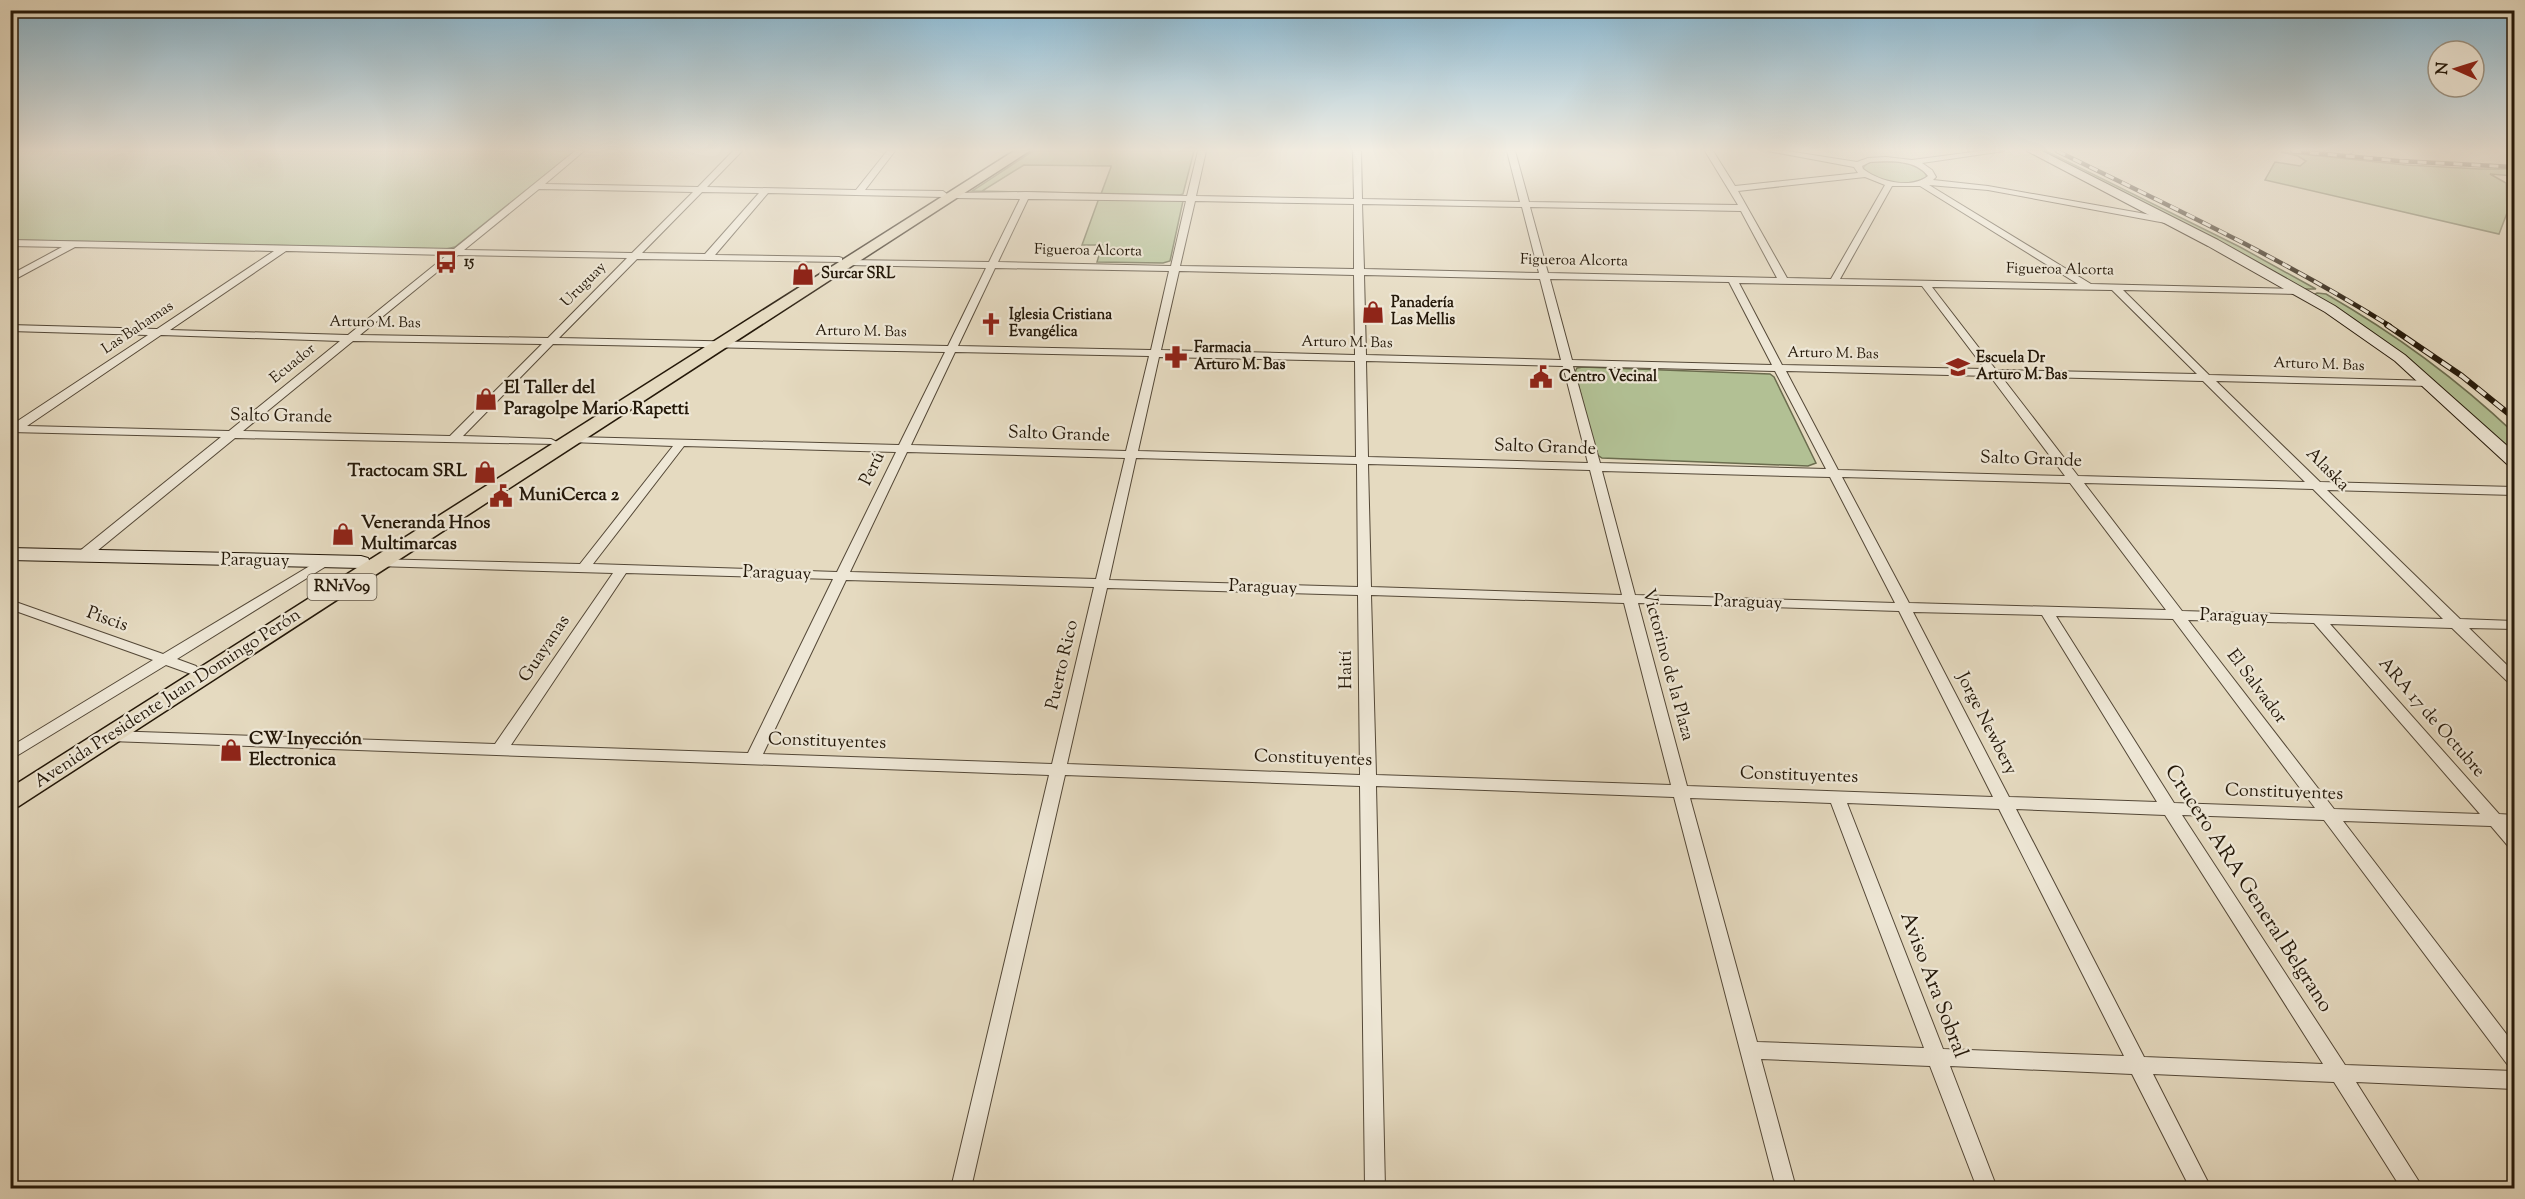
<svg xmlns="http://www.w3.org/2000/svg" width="2525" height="1199" font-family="'Sorts Mill Goudy',serif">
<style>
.green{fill:#b2c094;stroke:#6b6c4e;stroke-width:1.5;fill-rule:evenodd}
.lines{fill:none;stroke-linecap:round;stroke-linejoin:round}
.minor-casing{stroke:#544837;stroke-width:2}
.secondary-casing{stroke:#241809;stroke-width:2}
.primary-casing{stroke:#241809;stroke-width:3}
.minor{fill:#eee7d6;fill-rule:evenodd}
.secondary{fill:#eee7d6;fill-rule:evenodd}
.primary{fill:#e5dac0;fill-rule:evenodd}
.rail-far1-casing{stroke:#241809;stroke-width:4.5}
.rail-casing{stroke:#241809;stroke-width:6}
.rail-far1{stroke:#eee7d6;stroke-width:3;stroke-dasharray:9;stroke-linecap:butt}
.rail{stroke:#eee7d6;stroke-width:4;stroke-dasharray:11;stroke-linecap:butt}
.labels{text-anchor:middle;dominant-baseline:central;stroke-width:4.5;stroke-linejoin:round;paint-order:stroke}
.far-street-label{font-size:15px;fill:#241809;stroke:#eee7d6}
.far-poi-label{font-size:15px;font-weight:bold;fill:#241809;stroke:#eee7d6;text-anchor:start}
.shield{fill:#eee7d6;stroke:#615646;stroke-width:1.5}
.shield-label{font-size:16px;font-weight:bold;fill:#241809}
.poi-label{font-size:18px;font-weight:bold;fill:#241809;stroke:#eee7d6;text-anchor:start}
.street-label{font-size:18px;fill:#241809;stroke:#eee7d6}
.near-street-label{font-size:21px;fill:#241809;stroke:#eee7d6}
</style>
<rect width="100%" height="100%" fill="#e5dac0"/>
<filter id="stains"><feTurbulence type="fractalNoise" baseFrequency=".00333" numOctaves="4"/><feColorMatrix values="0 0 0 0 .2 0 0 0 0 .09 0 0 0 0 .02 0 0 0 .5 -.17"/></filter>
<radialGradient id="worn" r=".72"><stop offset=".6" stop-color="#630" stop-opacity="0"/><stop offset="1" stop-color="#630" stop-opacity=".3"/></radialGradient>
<g class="green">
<path d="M11,151H575L455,247L446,249L11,240Z"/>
<path d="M1033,151H1194L1183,194L1180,195L972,191ZM1024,165L1111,166V167L1101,194L982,191Z"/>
<path d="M2038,151H2046L2240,247L2316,289H2303Z"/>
<path d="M2281,152L2406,165L2480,169H2514V176L2490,174L2506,183L2507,213L2499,234L2265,180L2275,162L2300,166L2306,161L2298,156Z"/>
<path d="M1895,161C1907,163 1923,165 1927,177C1909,187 1876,185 1863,168C1869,158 1884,161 1895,161Z"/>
<path d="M1099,198L1183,201L1170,261L1163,263L1097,262L1102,245H1082Z"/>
<path d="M2317,293L2326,294C2394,333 2457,379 2514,433V454L2408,358L2313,295Z"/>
<path d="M1583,367L1770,374L1774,377L1816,463L1808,466L1602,458L1596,454L1575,372L1577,368Z"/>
</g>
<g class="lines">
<g class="minor-casing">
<g id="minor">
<path d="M575,151H584L545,184L698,187L733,151H742L707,187L856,190L887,151H895L865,190L943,191L947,194L943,197L768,193L715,255L839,257L842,258V262L637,259L559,338L948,346L986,268L849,265L846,264V260L989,262L1020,199L955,198L951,195L952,193L1026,192L1187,196L1198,151H1206L1196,196L1354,199L1353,151H1361L1362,199L1520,202L1507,151H1515L1529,202L1738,205L1705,151H1713L1735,186L1858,173L1854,167L1768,151H1787L1857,162L1868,158L1886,157L1912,160L1981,151H2004L1922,163L1932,170L1936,177L1933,180L1988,186L2174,219V223L2171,224L1988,190L1929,185L2091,284L2302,289V293L2299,294L2123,290L2209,375L2434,381V385L2430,386L2216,381L2320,482L2514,487V495L2327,490L2460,619L2514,621V629L2469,628L2514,672V685L2509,683L2452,628L2330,624L2499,814L2514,815V827H2510L2514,832V848L2508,846L2491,826L2343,821L2514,1044V1066L2507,1064L2324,820L2182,815L2345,1065L2514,1071V1089L2356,1082L2423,1188H2401L2334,1082L2153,1074L2211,1188H2190L2132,1074L1950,1066L1997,1188H1977L1930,1066L1761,1059L1796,1188H1776L1674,797L1376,786L1385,1188H1365L1360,786L1065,775L971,1188H951L1049,775L110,741L105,740L102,736L105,732L110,731L495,744L613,573L376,566L369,562L371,559L580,564L673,446L571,442L569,440L575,437L899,445L945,352L553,344L463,436L551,439L557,442L555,444L235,438L86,560H76L75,557L76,554L221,437L10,432V426L148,335L10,331V325L157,329L274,251L75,247L10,282V275L62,247L10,246V240L454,249ZM1870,162C1889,161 1915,159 1928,176C1910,190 1879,181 1863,169L1862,166ZM1865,177L1885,185L1831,279L1787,278L1738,191ZM1892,186H1920L2078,284L1840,279ZM539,189L693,192L632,253L464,250ZM702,192L759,193L705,254L642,253ZM1028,199L1186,201L1171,266L998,262ZM1195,201L1354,204V269L1180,266ZM1362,204L1522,207L1539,273L1364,269ZM1530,207L1741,211L1777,278L1548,273ZM286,251L447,255L348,335L170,330ZM458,255L627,258L548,338L360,335ZM995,268L1169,271L1151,350L958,346ZM1179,271L1354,275L1355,355L1161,350ZM1364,275L1540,279L1561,360L1366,355ZM1550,279L1729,282L1772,365L1572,360ZM1739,283L1922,286L1985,369L1782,365ZM1932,287L2112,290L2197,374L1996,370ZM161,335L340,341L229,431L27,426ZM353,341L542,344L450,436L243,431ZM955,352L1149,356L1126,451L911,445ZM1159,357L1355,361L1356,457L1138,451ZM1366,361L1563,366L1588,463L1368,457ZM1573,366L1775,371L1826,469L1600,463ZM1786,371L1990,376L2065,476L1838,470ZM2001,376L2203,381L2305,482L2078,476ZM684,446L896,452L837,572L593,564ZM907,452L1125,458L1096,579L850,572ZM1136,458L1357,464L1358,587L1109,580ZM1368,464L1590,470L1622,595L1371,587ZM1602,471L1830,477L1895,603L1635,595ZM1842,477L2070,483L2166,610L1909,603ZM2084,483L2313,489L2443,619L2182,611ZM626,573L833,579L748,753L511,745ZM846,580L1094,587L1052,764L763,754ZM1107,588L1358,595L1360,775L1067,764ZM1371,595L1624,603L1671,785L1376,775ZM1638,603L1899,611L1993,797L1687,786ZM1913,612L2042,615L2157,802L2009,797ZM2056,616L2173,619L2315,808L2174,803ZM2188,620L2314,623L2480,814L2334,809ZM1690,798L1831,803L1924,1048L1757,1042ZM1847,803L1999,809L2124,1056L1943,1049ZM2016,809L2165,815L2323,1064L2144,1057Z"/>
<path d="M2324,151H2352L2353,152C2347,156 2330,155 2324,151Z"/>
<path d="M323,558L330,562L328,565L177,659L196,666L198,669L196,672L191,674L166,665L10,760V747L153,660L10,609V600L163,654Z"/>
</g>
</g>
<g class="secondary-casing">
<g id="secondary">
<path d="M2027,151H2042L2218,240L2335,306L2405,355L2514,452V466L2508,465L2395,361L2325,312L2208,246Z"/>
<path d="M10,548L361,556L368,558L370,562L368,566L361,568L10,560Z"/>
</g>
</g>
<g class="primary-casing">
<path id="primary" d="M1014,151H1029L19,806L10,809V788Z"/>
</g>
<use href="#minor" class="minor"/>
<use href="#secondary" class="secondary"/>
<use href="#primary" class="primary"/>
<g class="rail-far1-casing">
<g id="rail-far1">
<path d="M2057,151C2170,206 2283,259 2390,326"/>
<path d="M2292,151L2399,161L2514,167"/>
</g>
</g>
<g class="rail-casing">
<path id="rail" d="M2387,325L2462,376L2514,418"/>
</g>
<use href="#rail-far1" class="rail-far1"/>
<use href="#rail" class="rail"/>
</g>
<linearGradient id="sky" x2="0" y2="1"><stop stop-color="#87b7d2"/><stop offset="0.47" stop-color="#f3eee3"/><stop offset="1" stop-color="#f3eee3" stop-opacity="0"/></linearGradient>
<rect width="2525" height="319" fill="url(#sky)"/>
<defs>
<g id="bus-bare" transform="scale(1.8)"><path d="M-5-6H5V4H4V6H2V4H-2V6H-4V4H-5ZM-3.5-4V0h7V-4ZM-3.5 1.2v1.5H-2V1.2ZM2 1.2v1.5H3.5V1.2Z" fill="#8f2418" stroke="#eee7d6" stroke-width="2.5" paint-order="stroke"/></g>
<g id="shop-bare" transform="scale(1.8)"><path d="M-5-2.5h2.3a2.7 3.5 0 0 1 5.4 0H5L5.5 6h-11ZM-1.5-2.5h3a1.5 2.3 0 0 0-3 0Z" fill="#8f2418" stroke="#eee7d6" stroke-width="2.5" paint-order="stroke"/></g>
<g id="church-bare" transform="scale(1.8)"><path d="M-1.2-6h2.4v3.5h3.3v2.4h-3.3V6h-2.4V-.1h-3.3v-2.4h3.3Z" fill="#8f2418" stroke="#eee7d6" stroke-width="2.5" paint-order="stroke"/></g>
<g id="pharmacy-bare" transform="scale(1.8)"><path d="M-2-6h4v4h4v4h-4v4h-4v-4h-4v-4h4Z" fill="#8f2418" stroke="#eee7d6" stroke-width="2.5" paint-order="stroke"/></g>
<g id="school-bare" transform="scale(1.8)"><path d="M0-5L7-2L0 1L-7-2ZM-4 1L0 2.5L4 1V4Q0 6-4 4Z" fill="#8f2418" stroke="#eee7d6" stroke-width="2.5" paint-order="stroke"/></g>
<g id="civic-bare" transform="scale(1.8)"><path d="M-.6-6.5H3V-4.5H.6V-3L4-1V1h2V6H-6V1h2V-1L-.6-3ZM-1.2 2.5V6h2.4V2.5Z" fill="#8f2418" stroke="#eee7d6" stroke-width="2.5" paint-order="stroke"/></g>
</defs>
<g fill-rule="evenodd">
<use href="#bus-bare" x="446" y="262"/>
<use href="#shop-bare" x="803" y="274"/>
<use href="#shop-bare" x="1373" y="312"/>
<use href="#church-bare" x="991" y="324"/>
<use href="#pharmacy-bare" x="1176" y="357"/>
<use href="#school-bare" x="1958" y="367"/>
<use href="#civic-bare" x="1541" y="377"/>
<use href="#shop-bare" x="486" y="399"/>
<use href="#shop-bare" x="485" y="472"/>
<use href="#civic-bare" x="501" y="496"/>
<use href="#shop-bare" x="343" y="534"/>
<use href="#shop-bare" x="231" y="750"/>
</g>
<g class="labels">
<g class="far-street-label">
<text transform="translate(1088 251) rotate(1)">Figueroa Alcorta</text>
<text transform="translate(1574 261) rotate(1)">Figueroa Alcorta</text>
<text transform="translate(2060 270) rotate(1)">Figueroa Alcorta</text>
<text transform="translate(584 285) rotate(-45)">Uruguay</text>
<text transform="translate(375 323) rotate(1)">Arturo M. Bas</text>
<text transform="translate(138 328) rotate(-34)">Las Bahamas</text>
<text transform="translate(861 332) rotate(1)">Arturo M. Bas</text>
<text transform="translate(1347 343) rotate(1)">Arturo M. Bas</text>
<text transform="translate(1833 354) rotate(1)">Arturo M. Bas</text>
<text transform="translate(293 364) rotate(-39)">Ecuador</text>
<text transform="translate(2319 365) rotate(2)">Arturo M. Bas</text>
</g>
<g class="far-poi-label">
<text x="464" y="262">15</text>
<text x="821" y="274">Surcar SRL</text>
<text x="1391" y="303">Panadería<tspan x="1391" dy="17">Las Mellis</tspan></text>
<text x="1009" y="315">Iglesia Cristiana<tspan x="1009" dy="17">Evangélica</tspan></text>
<text x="1194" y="348">Farmacia<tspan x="1194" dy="17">Arturo M. Bas</tspan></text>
<text x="1976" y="358">Escuela Dr<tspan x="1976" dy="17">Arturo M. Bas</tspan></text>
<text x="1559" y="377">Centro Vecinal</text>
</g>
<rect class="shield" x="307.5" y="574" width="69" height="26" rx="4.5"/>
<g class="shield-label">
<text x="342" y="587">RN1V09</text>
</g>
<g class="poi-label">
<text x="504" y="389">El Taller del<tspan x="504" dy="21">Paragolpe Mario Rapetti</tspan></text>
<text x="467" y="472" text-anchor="end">Tractocam SRL</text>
<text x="519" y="496">MuniCerca 2</text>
<text x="361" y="524">Veneranda Hnos<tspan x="361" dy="21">Multimarcas</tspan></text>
<text x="249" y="740">CW Inyección<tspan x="249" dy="21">Electronica</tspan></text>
</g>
<g class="street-label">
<text transform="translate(281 417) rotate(1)">Salto Grande</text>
<text transform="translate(1059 435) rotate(2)">Salto Grande</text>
<text transform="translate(1545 448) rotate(2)">Salto Grande</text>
<text transform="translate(2031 460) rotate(2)">Salto Grande</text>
<text transform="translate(873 469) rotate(-64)">Perú</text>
<text transform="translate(2327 470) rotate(45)">Alaska</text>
<text transform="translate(255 561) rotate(1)">Paraguay</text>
<text transform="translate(777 574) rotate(2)">Paraguay</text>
<text transform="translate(1263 588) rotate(2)">Paraguay</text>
<text transform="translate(1748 603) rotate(2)">Paraguay</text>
<text transform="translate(2234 617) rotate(2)">Paraguay</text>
<text transform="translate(107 620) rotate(20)">Piscis</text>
<text transform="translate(545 649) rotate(-56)">Guayanas</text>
<text transform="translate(1063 665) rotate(-77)">Puerto Rico</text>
<text transform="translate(1667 665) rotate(75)">Victorino de la Plaza</text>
<text transform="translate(1347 670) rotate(-91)">Haití</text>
<text transform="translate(2256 687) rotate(53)">El Salvador</text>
<text transform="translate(168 699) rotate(-33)">Avenida Presidente Juan Domingo Perón</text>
<text transform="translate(2431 718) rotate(49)">ARA 17 de Octubre</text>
<text transform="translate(1986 724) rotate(63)">Jorge Newbery</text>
<text transform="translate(827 742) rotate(2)">Constituyentes</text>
<text transform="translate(1313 759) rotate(2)">Constituyentes</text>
<text transform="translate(1799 776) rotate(2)">Constituyentes</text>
<text transform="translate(2284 793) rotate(2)">Constituyentes</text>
</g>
<g class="near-street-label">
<text transform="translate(2248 889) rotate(57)">Crucero ARA General Belgrano</text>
<text transform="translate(1933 985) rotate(69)">Aviso Ara Sobral</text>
</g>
</g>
<rect width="2525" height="1199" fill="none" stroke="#e5dac0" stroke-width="36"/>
<rect x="12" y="12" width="2501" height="1175" fill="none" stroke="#241809" stroke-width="3"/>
<rect x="18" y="18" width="2489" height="1163" fill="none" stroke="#241809" stroke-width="1.5"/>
<g transform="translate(2456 69) rotate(273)"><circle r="28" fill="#eee7d6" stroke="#9d9484" stroke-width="1.5"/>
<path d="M0-4.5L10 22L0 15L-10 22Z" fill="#8f2418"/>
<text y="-9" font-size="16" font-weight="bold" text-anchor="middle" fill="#241809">N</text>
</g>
<rect width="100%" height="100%" filter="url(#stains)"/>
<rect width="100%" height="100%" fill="url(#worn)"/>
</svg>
